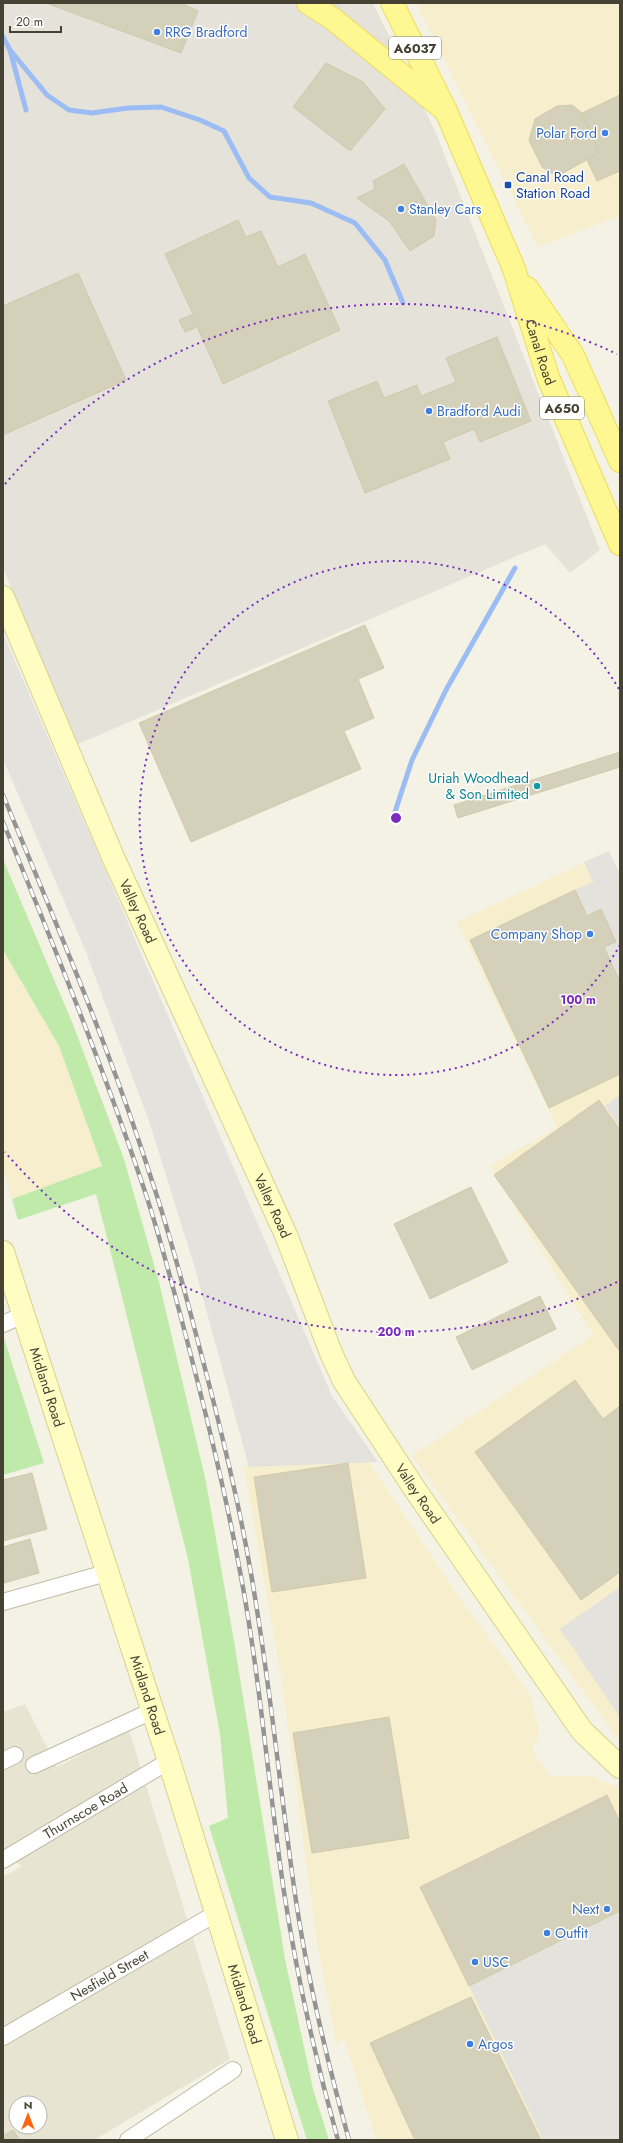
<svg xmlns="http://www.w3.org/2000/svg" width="623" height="2143" font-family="Jost,sans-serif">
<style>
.residential{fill:#e7e5d1;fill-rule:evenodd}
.commercial{fill:#f7eecd}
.industrial{fill:#e5e2d9}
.green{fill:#bfeaaa}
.parking{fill:#e3e2dd}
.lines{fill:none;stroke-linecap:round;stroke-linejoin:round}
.stream{stroke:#9cbdf4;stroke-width:5}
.building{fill:#d5d0b9;stroke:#d0caab}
.street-casing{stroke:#bfbca6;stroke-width:18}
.secondary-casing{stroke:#d5d291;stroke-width:24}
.primary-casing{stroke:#eadd5b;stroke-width:24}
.street{stroke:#fff;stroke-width:16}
.secondary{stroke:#fffdc2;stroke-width:22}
.primary{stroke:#fff791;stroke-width:22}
.rail-casing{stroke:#949494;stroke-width:4.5}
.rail{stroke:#fff;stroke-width:3;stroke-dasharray:9;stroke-linecap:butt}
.ring{fill:none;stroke:#7b2cbf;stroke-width:2;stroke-dasharray:2 4}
.shop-dot{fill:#3f7fe0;stroke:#fff;stroke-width:1.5}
.transit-dot{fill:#1a4fb4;stroke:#fff;stroke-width:1.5}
.culture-dot{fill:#0f9aa8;stroke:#fff;stroke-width:1.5}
.labels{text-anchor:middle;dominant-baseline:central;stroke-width:3;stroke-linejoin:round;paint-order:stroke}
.shield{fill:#fff;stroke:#7d7b70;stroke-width:1}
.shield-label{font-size:13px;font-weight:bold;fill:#454233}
.shop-label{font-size:14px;fill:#366cbe;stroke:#fff;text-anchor:start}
.transit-label{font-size:14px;fill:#164399;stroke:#fff;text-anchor:start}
.street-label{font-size:14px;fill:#454233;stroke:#fff}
.culture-label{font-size:14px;fill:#0d838f;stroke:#fff;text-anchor:end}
.centre{fill:#7b2cbf;stroke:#fff;stroke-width:2}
.ring-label{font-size:12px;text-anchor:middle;font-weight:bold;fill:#7b2cbf;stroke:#fff;stroke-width:3;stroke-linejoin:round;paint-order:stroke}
</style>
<rect width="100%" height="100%" fill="#f3f2e4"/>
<path class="residential" d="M25,1704L57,1767L129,1730L230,2059L94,2140H3V1877L22,1866L3,1856V1712ZM16,2103H40V2127H16Z"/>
<g class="commercial">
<path d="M416,3H620V216L538,247Z"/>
<path d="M609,851L620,874V1736L617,1738L412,1456L593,1335L490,1166L557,1127L457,922Z"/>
<path d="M3,950L59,1046L102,1166L12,1199L3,1172Z"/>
<path d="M369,1462L459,1597L530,1694L539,1732L532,1751L550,1776H591L620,1788V2140H376L343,2035L337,2047L316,1936L282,1682L244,1467Z"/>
</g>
<path class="industrial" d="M3,3H373L435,131L600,550L570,573L545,544L78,744L3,568Z"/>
<g class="green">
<path d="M3,859L72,1022L124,1159L159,1282L206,1482L235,1647L285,1959L313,2089L329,2140H307L209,1826L228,1818L220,1734L188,1559L96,1194L18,1220L12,1199L102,1166L59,1046L3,950Z"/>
<path d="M3,1335L44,1463L3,1475Z"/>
</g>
<g class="parking">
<path d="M3,633L332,1396L378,1462L249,1467L194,1265L149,1121L86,952L3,759Z"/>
<path d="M609,851L620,874V982L604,947L616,941L601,910L587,916L575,890L593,882L584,862Z"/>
<path d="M620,1095V1128L605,1106Z"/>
<path d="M620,1587V1717L560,1629Z"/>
<path d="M620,1911V2140H543L469,1986Z"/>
</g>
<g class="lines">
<g class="stream">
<path d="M3,37L10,50L26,110"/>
<path d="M10,50L47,95L69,110L92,113L128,108L161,107L200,120L224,131L249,178L270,197L311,203L355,223L385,260L403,303"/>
<path d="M393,818L412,760L446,690L515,568"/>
</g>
</g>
<g class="building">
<path d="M181,3L198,11L181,53L49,4Z"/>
<path d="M326,63L363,82L385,109L350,151L293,107Z"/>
<path d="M620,95V171L597,181L587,160L599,153L582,113Z"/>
<path d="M572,105L582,113L599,153L563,173H551L542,167L529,140L535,119L557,106Z"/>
<path d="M404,164L436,220L434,236L410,251L389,221L357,198L375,189L373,181Z"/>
<path d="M238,220L246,237L261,231L278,267L305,254L340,330L223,384L197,327L185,332L179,320L193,314L165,254Z"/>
<path d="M78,273L126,380L3,435V306Z"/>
<path d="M497,337L531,421L480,442L474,429L443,442L450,459L365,493L328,401L377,381L384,398L417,385L421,396L456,382L446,358Z"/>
<path d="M365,625L384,668L358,679L374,718L344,731L361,769L191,842L139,723Z"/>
<path d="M620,752V767L458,818L454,805Z"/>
<path d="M575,890L587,916L601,909L616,942L604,947L620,982V1074L549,1108L470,940Z"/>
<path d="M599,1100L620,1130V1352L494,1175Z"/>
<path d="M471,1187L508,1262L430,1299L394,1224Z"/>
<path d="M540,1296L556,1329L472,1370L456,1337Z"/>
<path d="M575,1380L603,1419L620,1406V1572L581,1600L475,1452Z"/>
<path d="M348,1463L366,1578L272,1592L254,1477Z"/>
<path d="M32,1473L47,1529L3,1541V1480Z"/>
<path d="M30,1539L39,1573L4,1583L3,1547Z"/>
<path d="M389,1717L409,1838L312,1853L293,1733Z"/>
<path d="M607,1795L620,1822V1911L469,1986L420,1887Z"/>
<path d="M471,1997L541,2140H415L370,2043Z"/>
<path d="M13,2130L20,2140H3V2136Z"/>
</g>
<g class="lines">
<g class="street-casing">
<g id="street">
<path d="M3,1324L23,1315"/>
<path d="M3,1602L106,1573"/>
<path d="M3,1761L15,1755"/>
<path d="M34,1765L152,1711"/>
<path id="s1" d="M3,1860L169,1761"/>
<path id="s2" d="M3,2037L215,1914"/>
<path d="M128,2140L233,2070"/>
</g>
</g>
<g class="secondary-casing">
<g id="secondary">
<path id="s3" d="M3,597L113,857L286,1235L331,1353L344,1381L414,1488L582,1731L620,1767"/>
<path id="s4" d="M3,1252L169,1761L287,2140"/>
</g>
</g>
<g class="primary-casing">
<g id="primary">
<path d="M308,3L333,19L441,107"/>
<path id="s5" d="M392,3L446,111L514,269L548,377L620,544"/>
<path d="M527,288L573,355L620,461"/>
</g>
</g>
<use href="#street" class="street"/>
<use href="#secondary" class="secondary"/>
<use href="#primary" class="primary"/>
<g class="rail-casing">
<g id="rail">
<path d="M3,795C56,923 110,1049 152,1181C170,1234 184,1288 198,1342C218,1417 237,1492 250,1568C269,1673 279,1781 294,1887C306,1973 326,2057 349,2140"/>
<path d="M3,822C52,941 100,1059 141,1180C158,1228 170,1277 183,1325C204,1405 224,1485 239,1566C260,1674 268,1784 284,1892C297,1976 315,2058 338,2140"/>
</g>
</g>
<use href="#rail" class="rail"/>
</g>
<g class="ring">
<path d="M620 945A257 257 0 1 1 620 691"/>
<path d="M617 1282A514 514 0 0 1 5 1152M5 484A514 514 0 0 1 617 354"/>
</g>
<g class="shop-dot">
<circle cx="157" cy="32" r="4"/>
<circle cx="605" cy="133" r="4"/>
<circle cx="401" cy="209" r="4"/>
<circle cx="429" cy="411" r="4"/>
<circle cx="590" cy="934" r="4"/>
<circle cx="607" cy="1909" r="4"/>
<circle cx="547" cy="1933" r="4"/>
<circle cx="475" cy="1962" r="4"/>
<circle cx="470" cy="2044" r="4"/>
</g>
<rect class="transit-dot" x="504" y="181" width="8" height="8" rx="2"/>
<circle class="culture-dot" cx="537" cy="786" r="4"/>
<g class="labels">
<g class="shield">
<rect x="389" y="37" width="52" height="22" rx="3"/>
<rect x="540" y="397" width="44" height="22" rx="3"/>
</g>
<g class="shield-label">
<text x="415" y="48">A6037</text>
<text x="562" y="408">A650</text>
</g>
<g class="shop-label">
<text x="165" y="32">RRG Bradford</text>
<text x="597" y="133" text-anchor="end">Polar Ford</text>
<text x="409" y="209">Stanley Cars</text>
<text x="437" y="411">Bradford Audi</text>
<text x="582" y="934" text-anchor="end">Company Shop</text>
<text x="599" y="1909" text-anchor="end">Next</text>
<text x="555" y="1933">Outfit</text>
<text x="483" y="1962">USC</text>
<text x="478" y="2044">Argos</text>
</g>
<g class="transit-label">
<text x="516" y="177">Canal Road<tspan x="516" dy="16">Station Road</tspan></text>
</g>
<g class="street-label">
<text stroke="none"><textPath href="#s5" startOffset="380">Canal Road</textPath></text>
<text stroke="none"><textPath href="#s3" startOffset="342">Valley Road</textPath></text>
<text stroke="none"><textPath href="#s3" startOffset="666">Valley Road</textPath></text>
<text stroke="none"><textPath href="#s4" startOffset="142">Midland Road</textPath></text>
<text stroke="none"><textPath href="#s3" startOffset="990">Valley Road</textPath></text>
<text stroke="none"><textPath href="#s4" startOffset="466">Midland Road</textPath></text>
<text stroke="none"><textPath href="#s1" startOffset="96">Thurnscoe Road</textPath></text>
<text stroke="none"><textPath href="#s2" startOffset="123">Nesfield Street</textPath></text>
<text stroke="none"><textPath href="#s4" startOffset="790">Midland Road</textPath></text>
</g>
<g class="culture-label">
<text x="529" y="778">Uriah Woodhead<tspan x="529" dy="16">&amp; Son Limited</tspan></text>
</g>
</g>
<circle cx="396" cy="818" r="6" class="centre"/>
<g class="ring-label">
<text x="578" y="1004">100 m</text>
<text x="396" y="1336">200 m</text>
</g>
<rect width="623" height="2143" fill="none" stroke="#454233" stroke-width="8"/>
<g transform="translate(28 2115)"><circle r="19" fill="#ffffff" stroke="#b5b3ad"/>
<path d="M0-3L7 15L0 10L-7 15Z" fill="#ff660f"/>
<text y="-6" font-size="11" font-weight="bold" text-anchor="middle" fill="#454233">N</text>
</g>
<path d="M10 26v6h51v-6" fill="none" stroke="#454233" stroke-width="2"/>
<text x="16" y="26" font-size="12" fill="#454233" stroke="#ffffff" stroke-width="3" paint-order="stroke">20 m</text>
</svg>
